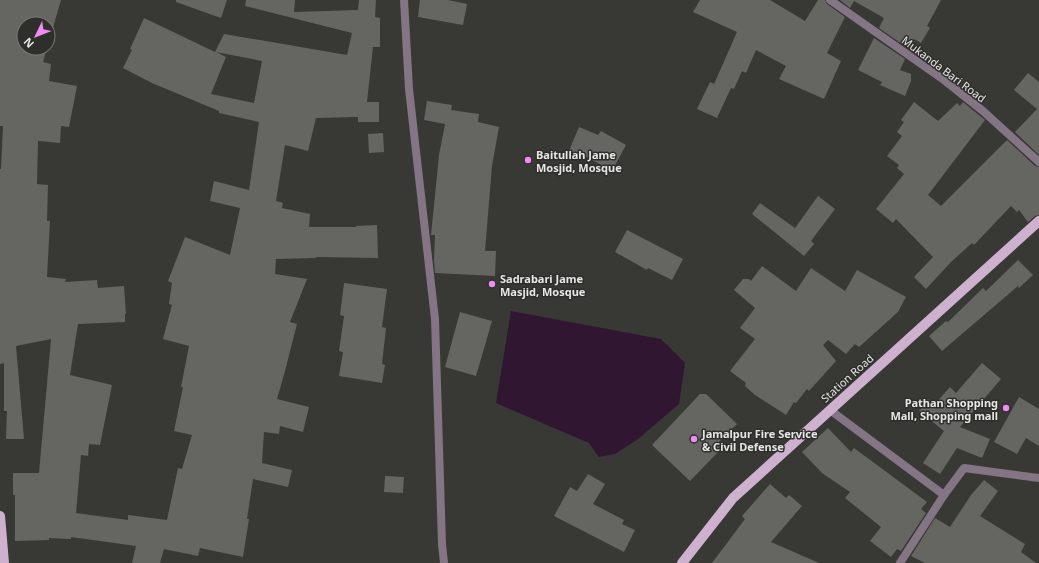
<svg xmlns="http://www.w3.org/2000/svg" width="1039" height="563" font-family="'Noto Sans',sans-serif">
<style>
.water{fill:#301631}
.building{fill:#656562;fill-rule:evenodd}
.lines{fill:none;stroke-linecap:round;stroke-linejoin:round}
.street{stroke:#837583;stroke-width:8}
.primary{stroke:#ceb1ce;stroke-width:10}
.poi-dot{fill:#f18af4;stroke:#2e2e2b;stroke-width:1.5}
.labels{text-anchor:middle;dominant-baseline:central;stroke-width:3;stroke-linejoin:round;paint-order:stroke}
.street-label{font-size:11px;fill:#e6e6e4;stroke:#2e2e2b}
.poi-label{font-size:11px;font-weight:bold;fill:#e6e6e4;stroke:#2e2e2b;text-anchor:start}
</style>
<rect width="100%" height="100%" fill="#383835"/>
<path class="water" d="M511,311L661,339L685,363L679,404L638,439L615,454L599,457L589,443L496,403Z"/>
<g class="building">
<path d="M0,0H61L48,45V24H24V48H47L43,62L51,64L49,81L77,86L69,127L61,126L60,143L38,141L37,184L48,185L47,221H50L47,277L66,279L65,282L97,280L98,288L124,286L126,314H125V322L78,324L70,375L112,385L100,445L89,444L88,456L81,455L76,513L128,520V515L167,520L178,468L182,469L192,435L174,431L183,387H181L189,346L163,339L172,305L169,304L172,283L168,281L185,237L230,255L240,208L210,201L214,181L249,190L259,122L219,113V111L152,83L123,68L132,50L130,49L144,18L215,52L224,34L347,55L352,33L245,6L246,0H295L294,12L358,10L359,0H376L375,17L380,18V47H373L367,102H379V122H358V117L316,118L308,151L285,145L276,201L283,203L282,208L310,214L309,227H356V226L377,225L378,258L316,257V258L276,259L275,274L307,279L290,322L297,324L285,371L277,399L309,407L303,432L280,426L279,434L264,432L262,463L292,470L288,487L253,479L247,519H249L243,557L200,548L198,556L164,549L160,563H132L136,546L71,537V539L49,538V540L15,541V495H13V473H39L51,339L16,346L24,439H6L7,411H4V363L0,364V169H1L3,126H0ZM216,52L262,61L254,103L211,94L226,57Z"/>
<path d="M176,0H227L221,18L176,2Z"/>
<path d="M420,0H448L467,4L463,25L418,17Z"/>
<path d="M700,0H770L805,21L818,0H825L827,4L845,17L827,53L841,61L824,99L779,79L786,66L756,50L746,73L742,71L734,89L731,88L717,118L697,109L710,82L714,84L737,32L693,12Z"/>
<path d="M840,0H941L927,26L930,28L921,43L914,39L909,49L879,28L884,18L854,1L850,8Z"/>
<path d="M874,38L905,59L900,70L911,74V81L905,96L880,85L882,82L858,70Z"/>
<path d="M1028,73L1039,82V155L1015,132L1037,109L1014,90Z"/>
<path d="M427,101L452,105L451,110L479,114L478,122L499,127L492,166L485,251H496L495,276L435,273L434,260L435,235H431L439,155L445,124L424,120Z"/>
<path d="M914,102L938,121L957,103L960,106L963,102L985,120L928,195L941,206L1007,140L1035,166L1039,167V215L1035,216L1028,222L1019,210L1017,212L1011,206L974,245L972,243L951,262L926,289L914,277L933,257L896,219L893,223L876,209L904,174L897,168L899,165L887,156L902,136L897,132L904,122L901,120Z"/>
<path d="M579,127L598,135L601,131L626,145L612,171L585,156L583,159L568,153Z"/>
<path d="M383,133L384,152L369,153L368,134Z"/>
<path d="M818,196L835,209L811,241L814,244L804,256L752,214L760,203L795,228Z"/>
<path d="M627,230L683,259L672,280L648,268L647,270L615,252Z"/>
<path d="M1018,260L1033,275L1019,288L1018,286L942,351L929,336L946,321L948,322L983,288L986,291Z"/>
<path d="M762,266L796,291L811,268L845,291L857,270L906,297L898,312L859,347L855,344L846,354L828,340L823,345L836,361L809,391L807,389L796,403L794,402L786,415L755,395L745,386L746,383L730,371L755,339L740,328L755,308L734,290L743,279H749L751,281Z"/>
<path d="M344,283L387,289L382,327L386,328L382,364L385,365L382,383L339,376L343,352L339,351L344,316L340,315Z"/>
<path d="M460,312L492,321L476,376L445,367Z"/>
<path d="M982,363L1001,379L960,427L990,439L982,458L957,448L940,474L923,463L944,431L919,411L928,399L935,404L950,387L956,393Z"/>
<path d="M700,394H706L737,424L717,444L722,448L690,481L652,445Z"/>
<path d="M1019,397L1039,409V446L1026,438L1017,454L994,442Z"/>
<path d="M828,428L851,452L854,448L927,502L921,509L926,513L901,551L897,549L891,557L870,541L881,527L845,498L850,492L822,473L802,452Z"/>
<path d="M588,474L605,484L593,504L624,520L622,524L635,530L624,552L554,516L570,487L577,491Z"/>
<path d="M385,476L404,477L403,493L384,492Z"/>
<path d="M984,480L998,491L980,516L1025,544L1021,552L1036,563H925L911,556L935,518L950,527L971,495Z"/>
<path d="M770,484L786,498L789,495L802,506L771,542L819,563H712L745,519L742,516Z"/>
</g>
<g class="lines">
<g class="street">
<path d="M404,0L409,89L435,319L442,544L444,563"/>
<path d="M830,0L944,80L983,111L1039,162"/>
<path d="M830,410L944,495L964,468L1039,478"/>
<path d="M900,563L944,495"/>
</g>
<g class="primary">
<path d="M0,516L4,563"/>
<path d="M682,563L733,498L1039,221"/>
</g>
</g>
<g class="poi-dot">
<circle cx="528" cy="160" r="4"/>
<circle cx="492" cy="284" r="4"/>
<circle cx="1006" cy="408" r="4"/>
<circle cx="694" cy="439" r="4"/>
</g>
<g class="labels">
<g class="street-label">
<text transform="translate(944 69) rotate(37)">Mukanda Bari Road</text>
<text transform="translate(847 378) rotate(-42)">Station Road</text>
</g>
<g class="poi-label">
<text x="536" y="154">Baitullah Jame<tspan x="536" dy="13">Mosjid, Mosque</tspan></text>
<text x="500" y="278">Sadrabari Jame<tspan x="500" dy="13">Masjid, Mosque</tspan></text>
<text x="998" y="402" text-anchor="end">Pathan Shopping<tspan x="998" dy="13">Mall, Shopping mall</tspan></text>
<text x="702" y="433">Jamalpur Fire Service<tspan x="702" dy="13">&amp; Civil Defense</tspan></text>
</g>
</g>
<g transform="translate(36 36) rotate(227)"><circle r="19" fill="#2e2e2b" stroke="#787875"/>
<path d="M0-3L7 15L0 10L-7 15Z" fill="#f18af4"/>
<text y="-6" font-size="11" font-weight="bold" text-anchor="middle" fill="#e6e6e4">N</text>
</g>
</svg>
